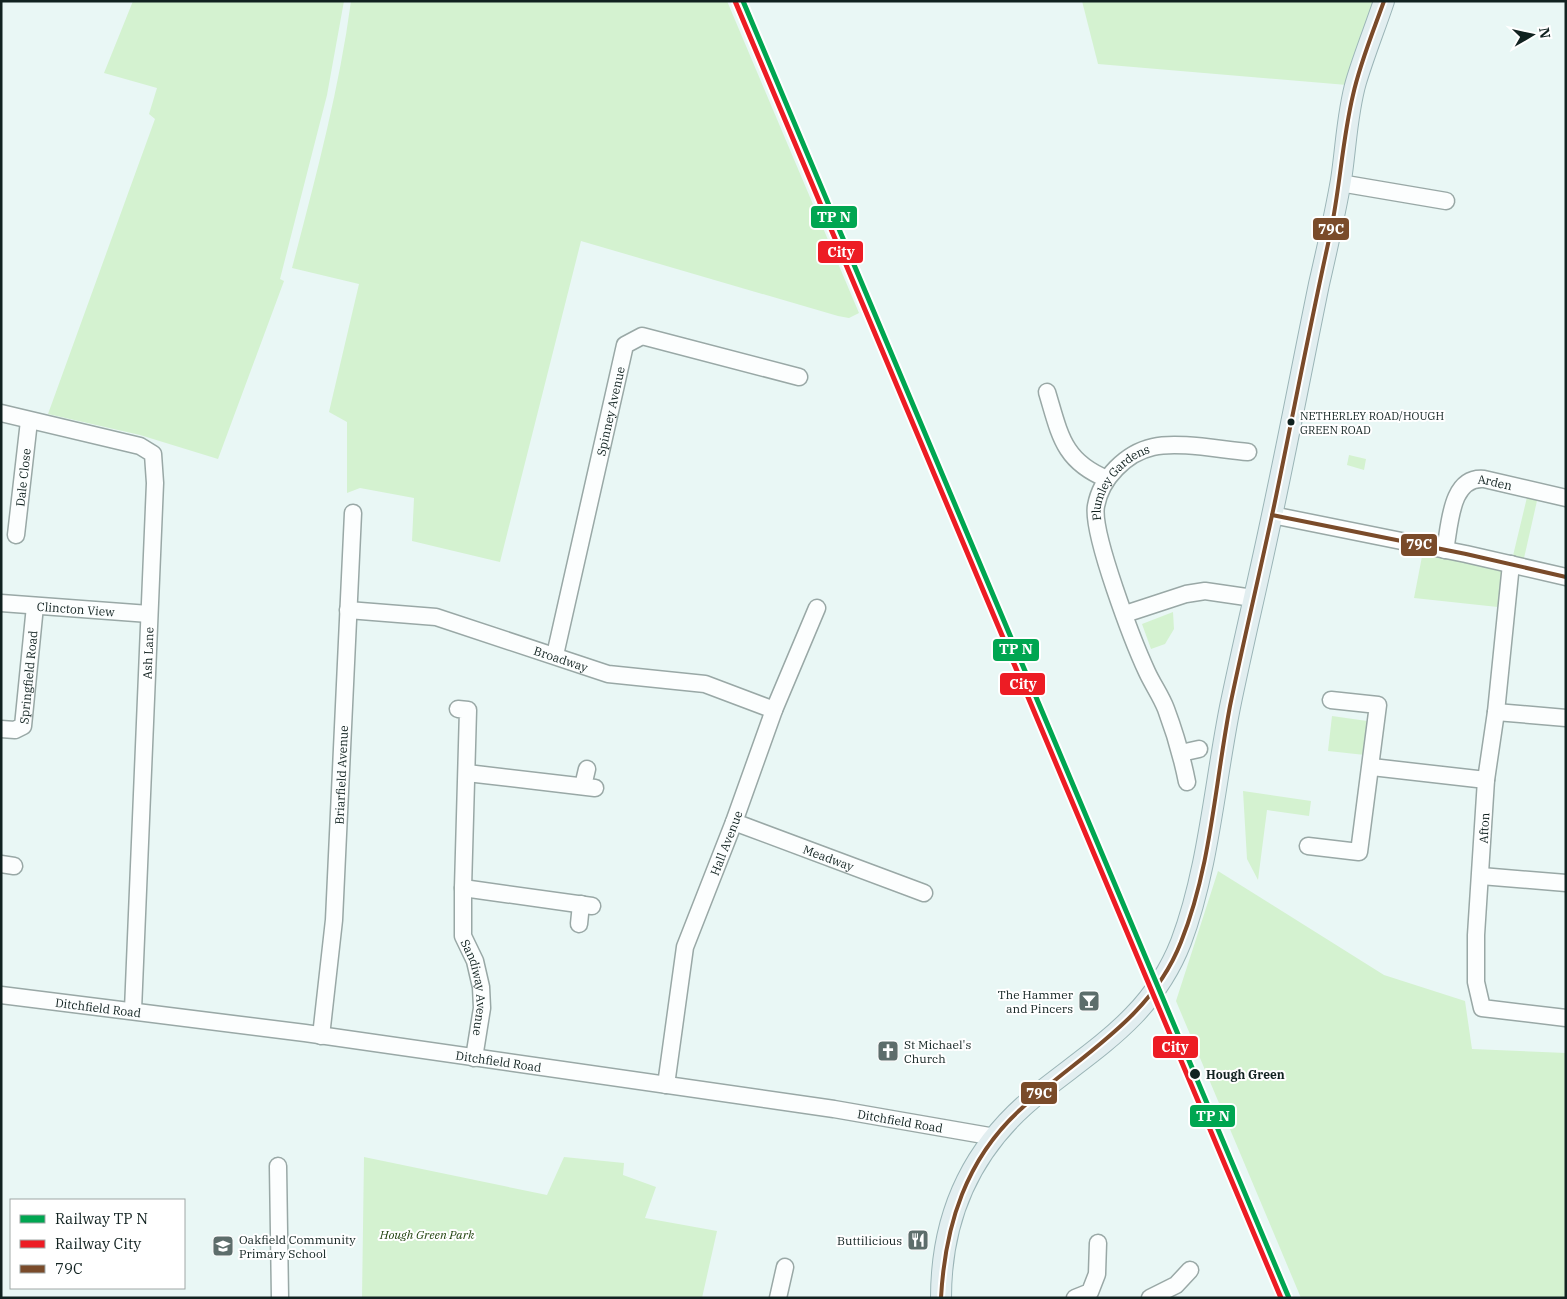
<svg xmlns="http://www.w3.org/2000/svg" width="1567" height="1299" font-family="'IBM Plex Serif',serif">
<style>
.green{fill:#d4f2d0}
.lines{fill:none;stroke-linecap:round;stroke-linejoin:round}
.minor-casing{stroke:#99a8a6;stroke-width:19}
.major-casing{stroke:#9bb5b7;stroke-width:22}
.minor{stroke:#fcfefe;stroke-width:16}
.major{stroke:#e2eef0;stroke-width:20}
.bus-1-casing{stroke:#fff;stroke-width:8}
.bus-1{stroke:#7a4b2a;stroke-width:4}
.rail-1-casing{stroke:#fff;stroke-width:9}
.rail-2-casing{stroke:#fff;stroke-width:9}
.rail-1{stroke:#00a651;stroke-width:5}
.rail-2{stroke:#ed1c24;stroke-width:5}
.bus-dot{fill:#112220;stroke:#fff;stroke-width:2}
.labels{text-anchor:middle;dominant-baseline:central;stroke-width:4;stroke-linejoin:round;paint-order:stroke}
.bus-label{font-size:11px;fill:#112220;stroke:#fff;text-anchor:start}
.street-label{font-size:12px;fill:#112220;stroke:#fff}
.poi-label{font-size:12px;fill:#112220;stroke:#fff;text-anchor:end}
.stop-label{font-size:12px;font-weight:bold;fill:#112220;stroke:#fff;text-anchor:start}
.park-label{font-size:12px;font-style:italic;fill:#21430e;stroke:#fff}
.line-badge{stroke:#fff;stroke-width:2}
.badge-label{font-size:14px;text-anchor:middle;font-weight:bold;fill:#fff}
</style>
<rect width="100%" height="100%" fill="#e9f7f5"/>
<g class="green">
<path d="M133,1H344L327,95L280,279L284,281L218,459L140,435L48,414L155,119L149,114L157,88L104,73Z"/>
<path d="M351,1H727L859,313L849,318L838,316L581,241L500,562L412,541L414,498L360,488L347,493V422L329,412L359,284L292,268C315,180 339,91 351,1Z"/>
<path d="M1082,1H1377L1347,85L1098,64Z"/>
<path d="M1349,455L1366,459L1364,470L1347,465Z"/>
<path d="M1529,489L1539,492L1522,567L1511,564L1507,608L1414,598L1424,546L1511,564Z"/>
<path d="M1173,612L1174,629L1165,644L1151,649L1142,624Z"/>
<path d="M1332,716L1367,721L1369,724L1365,755L1328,751Z"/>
<path d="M1243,791L1311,801L1309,816L1267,810L1258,880L1247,859Z"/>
<path d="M1218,871L1384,975L1465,1001L1472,1049L1566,1053V1298H1301L1176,1001Z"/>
<path d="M364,1157L547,1195L564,1157L624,1163L623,1175L656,1187L645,1218L717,1231L702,1298H362Z"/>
</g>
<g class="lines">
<g class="minor-casing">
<g id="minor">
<path d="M1340,183L1446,201"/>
<path d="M1047,392C1060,435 1063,461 1107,479"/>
<path d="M1,413L140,446L153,454L155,483L133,1010"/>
<path d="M1272,515L1466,554L1566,577"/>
<path id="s1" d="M16,535L29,421"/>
<path id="s2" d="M1445,550C1450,526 1450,476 1484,479L1566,498"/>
<path d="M1511,564L1496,712L1486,780L1476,935V982L1482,1008L1566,1018"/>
<path id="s3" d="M1,603L149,614"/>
<path id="s4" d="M348,610L436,617L608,674L705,684L774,710"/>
<path d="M1125,614L1186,594L1205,591L1253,598"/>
<path id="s5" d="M555,655L625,345L642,336L799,377"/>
<path id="s6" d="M458,709L468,710L463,888V936L475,961L481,987L482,1008L474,1058"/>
<path d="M1496,712L1566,718"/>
<path id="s7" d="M1,729L15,730L23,726L35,606"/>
<path d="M1181,753L1199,749"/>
<path d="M1372,767L1486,780"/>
<path d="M467,773L595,788"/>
<path id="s8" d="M1187,782C1182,757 1175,733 1166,709C1161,696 1153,685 1147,672C1134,644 1091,533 1096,506C1101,478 1126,453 1153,447C1178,441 1222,450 1248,452"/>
<path d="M583,786L587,769"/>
<path id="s9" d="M734,822L924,893"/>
<path d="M1308,846L1359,852L1378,705L1331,700"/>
<path d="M1,864L14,866"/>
<path d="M1481,876L1566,883"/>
<path d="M463,888L592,906"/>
<path d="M579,924L581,904"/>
<path id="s10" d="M1,995L305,1033L834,1109L995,1137"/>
<path id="s11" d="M321,1036L334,920L353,513"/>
<path id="s12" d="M666,1085L685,947L734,822L774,710L817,608"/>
<path d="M278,1166L280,1298"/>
<path d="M778,1298L785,1267"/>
<path d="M1075,1298L1090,1292L1097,1274L1098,1243"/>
<path d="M1150,1298L1176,1285L1190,1270"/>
</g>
</g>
<g class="major-casing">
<path id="major" d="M941,1298C941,1212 975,1142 1043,1090C1100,1045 1153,1014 1181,942C1208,871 1215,782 1230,707C1243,644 1258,582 1271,520C1288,441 1303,362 1319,284C1327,249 1335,215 1341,180C1346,148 1347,113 1356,82C1364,55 1375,28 1384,1"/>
</g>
<use href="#minor" class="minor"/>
<use href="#major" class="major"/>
<g class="bus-1-casing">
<g id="bus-1">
<path d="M1272,515L1466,554L1566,577"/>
<path d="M941,1298C945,1225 966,1158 1022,1108C1080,1055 1151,1019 1181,942C1211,867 1215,784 1230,706C1244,639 1260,572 1274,506C1293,415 1310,325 1330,235C1340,189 1342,141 1353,95C1360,63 1373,32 1384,1"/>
</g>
</g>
<use href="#bus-1" class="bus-1"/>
<g class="rail-1-casing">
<path id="rail-1" d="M743,1L1289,1298"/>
</g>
<g class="rail-2-casing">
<path id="rail-2" d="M735,1L1281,1298"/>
</g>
<use href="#rail-1" class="rail-1"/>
<use href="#rail-2" class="rail-2"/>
</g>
<defs>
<g id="bar-square" transform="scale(1.125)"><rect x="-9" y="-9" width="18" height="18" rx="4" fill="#5d6d6b" stroke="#fff"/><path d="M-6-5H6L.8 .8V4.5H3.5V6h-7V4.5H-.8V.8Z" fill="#fff"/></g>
<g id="church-square" transform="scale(1.125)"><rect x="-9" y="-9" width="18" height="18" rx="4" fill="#5d6d6b" stroke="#fff"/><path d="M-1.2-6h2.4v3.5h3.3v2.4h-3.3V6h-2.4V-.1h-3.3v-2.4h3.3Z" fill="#fff"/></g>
<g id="restaurant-square" transform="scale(1.125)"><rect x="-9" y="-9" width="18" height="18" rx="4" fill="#5d6d6b" stroke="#fff"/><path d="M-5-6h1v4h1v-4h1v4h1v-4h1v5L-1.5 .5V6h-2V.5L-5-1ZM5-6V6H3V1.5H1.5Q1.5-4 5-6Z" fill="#fff"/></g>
<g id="school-square" transform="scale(1.125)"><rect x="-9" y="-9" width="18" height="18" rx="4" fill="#5d6d6b" stroke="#fff"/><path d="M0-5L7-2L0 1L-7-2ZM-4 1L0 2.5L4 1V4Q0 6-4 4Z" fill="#fff"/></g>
</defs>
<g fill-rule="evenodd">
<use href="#bar-square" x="1089" y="1001"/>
<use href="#church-square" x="888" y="1051"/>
<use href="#restaurant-square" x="918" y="1240"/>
<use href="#school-square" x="223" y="1246"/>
</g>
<g class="bus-dot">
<circle cx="1291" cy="422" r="4.5"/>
<circle cx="1195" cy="1074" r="6"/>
</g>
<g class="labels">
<g class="bus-label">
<text x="1300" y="416">NETHERLEY ROAD/HOUGH<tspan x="1300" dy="14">GREEN ROAD</tspan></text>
</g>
<g class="street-label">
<text stroke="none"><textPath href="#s5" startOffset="250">Spinney Avenue</textPath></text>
<text stroke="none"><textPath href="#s1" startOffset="58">Dale Close</textPath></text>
<text stroke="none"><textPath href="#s2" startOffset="101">Arden</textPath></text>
<text stroke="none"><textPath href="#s8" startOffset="326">Plumley Gardens</textPath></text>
<text stroke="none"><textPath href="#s3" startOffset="75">Clincton View</textPath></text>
<text transform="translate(148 653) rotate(-88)">Ash Lane</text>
<text stroke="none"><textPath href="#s4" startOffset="220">Broadway</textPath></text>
<text stroke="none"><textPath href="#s7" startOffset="72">Springfield Road</textPath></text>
<text stroke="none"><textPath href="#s11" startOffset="262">Briarfield Avenue</textPath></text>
<text transform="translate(1484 828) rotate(-87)">Afton</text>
<text stroke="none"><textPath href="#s12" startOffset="251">Hall Avenue</textPath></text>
<text stroke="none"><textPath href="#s9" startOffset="101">Meadway</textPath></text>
<text stroke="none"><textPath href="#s6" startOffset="290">Sandiway Avenue</textPath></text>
<text stroke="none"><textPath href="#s10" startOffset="98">Ditchfield Road</textPath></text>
<text stroke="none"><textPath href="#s10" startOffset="502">Ditchfield Road</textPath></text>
<text stroke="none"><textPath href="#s10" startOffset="908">Ditchfield Road</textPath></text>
</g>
<g class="poi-label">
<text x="1073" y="994">The Hammer<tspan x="1073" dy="14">and Pincers</tspan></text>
<text x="904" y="1044" text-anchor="start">St Michael's<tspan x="904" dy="14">Church</tspan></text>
<text x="239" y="1239" text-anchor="start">Oakfield Community<tspan x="239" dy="14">Primary School</tspan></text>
<text x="902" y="1240">Buttilicious</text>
</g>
<g class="stop-label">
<text x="1206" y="1074">Hough Green</text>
</g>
<g class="park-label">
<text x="427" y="1234">Hough Green Park</text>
</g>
</g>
<g class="line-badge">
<rect x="810" y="205" width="48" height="24" rx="5" fill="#00a651"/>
<rect x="1312" y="217" width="38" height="24" rx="5" fill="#7a4b2a"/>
<rect x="817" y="240" width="47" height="24" rx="5" fill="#ed1c24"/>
<rect x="1400" y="533" width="38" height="24" rx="5" fill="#7a4b2a"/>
<rect x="992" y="638" width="48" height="24" rx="5" fill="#00a651"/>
<rect x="999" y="672" width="47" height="24" rx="5" fill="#ed1c24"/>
<rect x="1152" y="1035" width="47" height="24" rx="5" fill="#ed1c24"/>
<rect x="1020" y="1081" width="38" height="24" rx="5" fill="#7a4b2a"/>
<rect x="1189" y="1104" width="47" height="24" rx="5" fill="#00a651"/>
</g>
<g class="badge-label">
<text x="834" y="222">TP N</text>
<text x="1331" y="234">79C</text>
<text x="841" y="257">City</text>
<text x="1419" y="549">79C</text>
<text x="1016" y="654">TP N</text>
<text x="1023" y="689">City</text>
<text x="1175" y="1052">City</text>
<text x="1039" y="1098">79C</text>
<text x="1213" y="1121">TP N</text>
</g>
<rect width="1567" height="1299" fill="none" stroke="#112220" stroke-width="5"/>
<rect x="10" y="1199" width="175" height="90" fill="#ffffff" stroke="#a0a7a6"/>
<rect x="20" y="1215" width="25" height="8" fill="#00a651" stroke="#a0a7a6"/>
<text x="55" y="1224" font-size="15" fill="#112220">Railway TP N</text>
<rect x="20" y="1240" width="25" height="8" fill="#ed1c24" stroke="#a0a7a6"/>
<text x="55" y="1249" font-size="15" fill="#112220">Railway City</text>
<rect x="20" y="1265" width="25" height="8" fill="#7a4b2a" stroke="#a0a7a6"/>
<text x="55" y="1274" font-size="15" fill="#112220">79C</text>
<g transform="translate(1532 35) rotate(81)" stroke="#ffffff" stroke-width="4" paint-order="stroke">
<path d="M0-4L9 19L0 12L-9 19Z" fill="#112220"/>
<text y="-8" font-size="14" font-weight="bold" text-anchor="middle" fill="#112220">N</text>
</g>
</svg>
